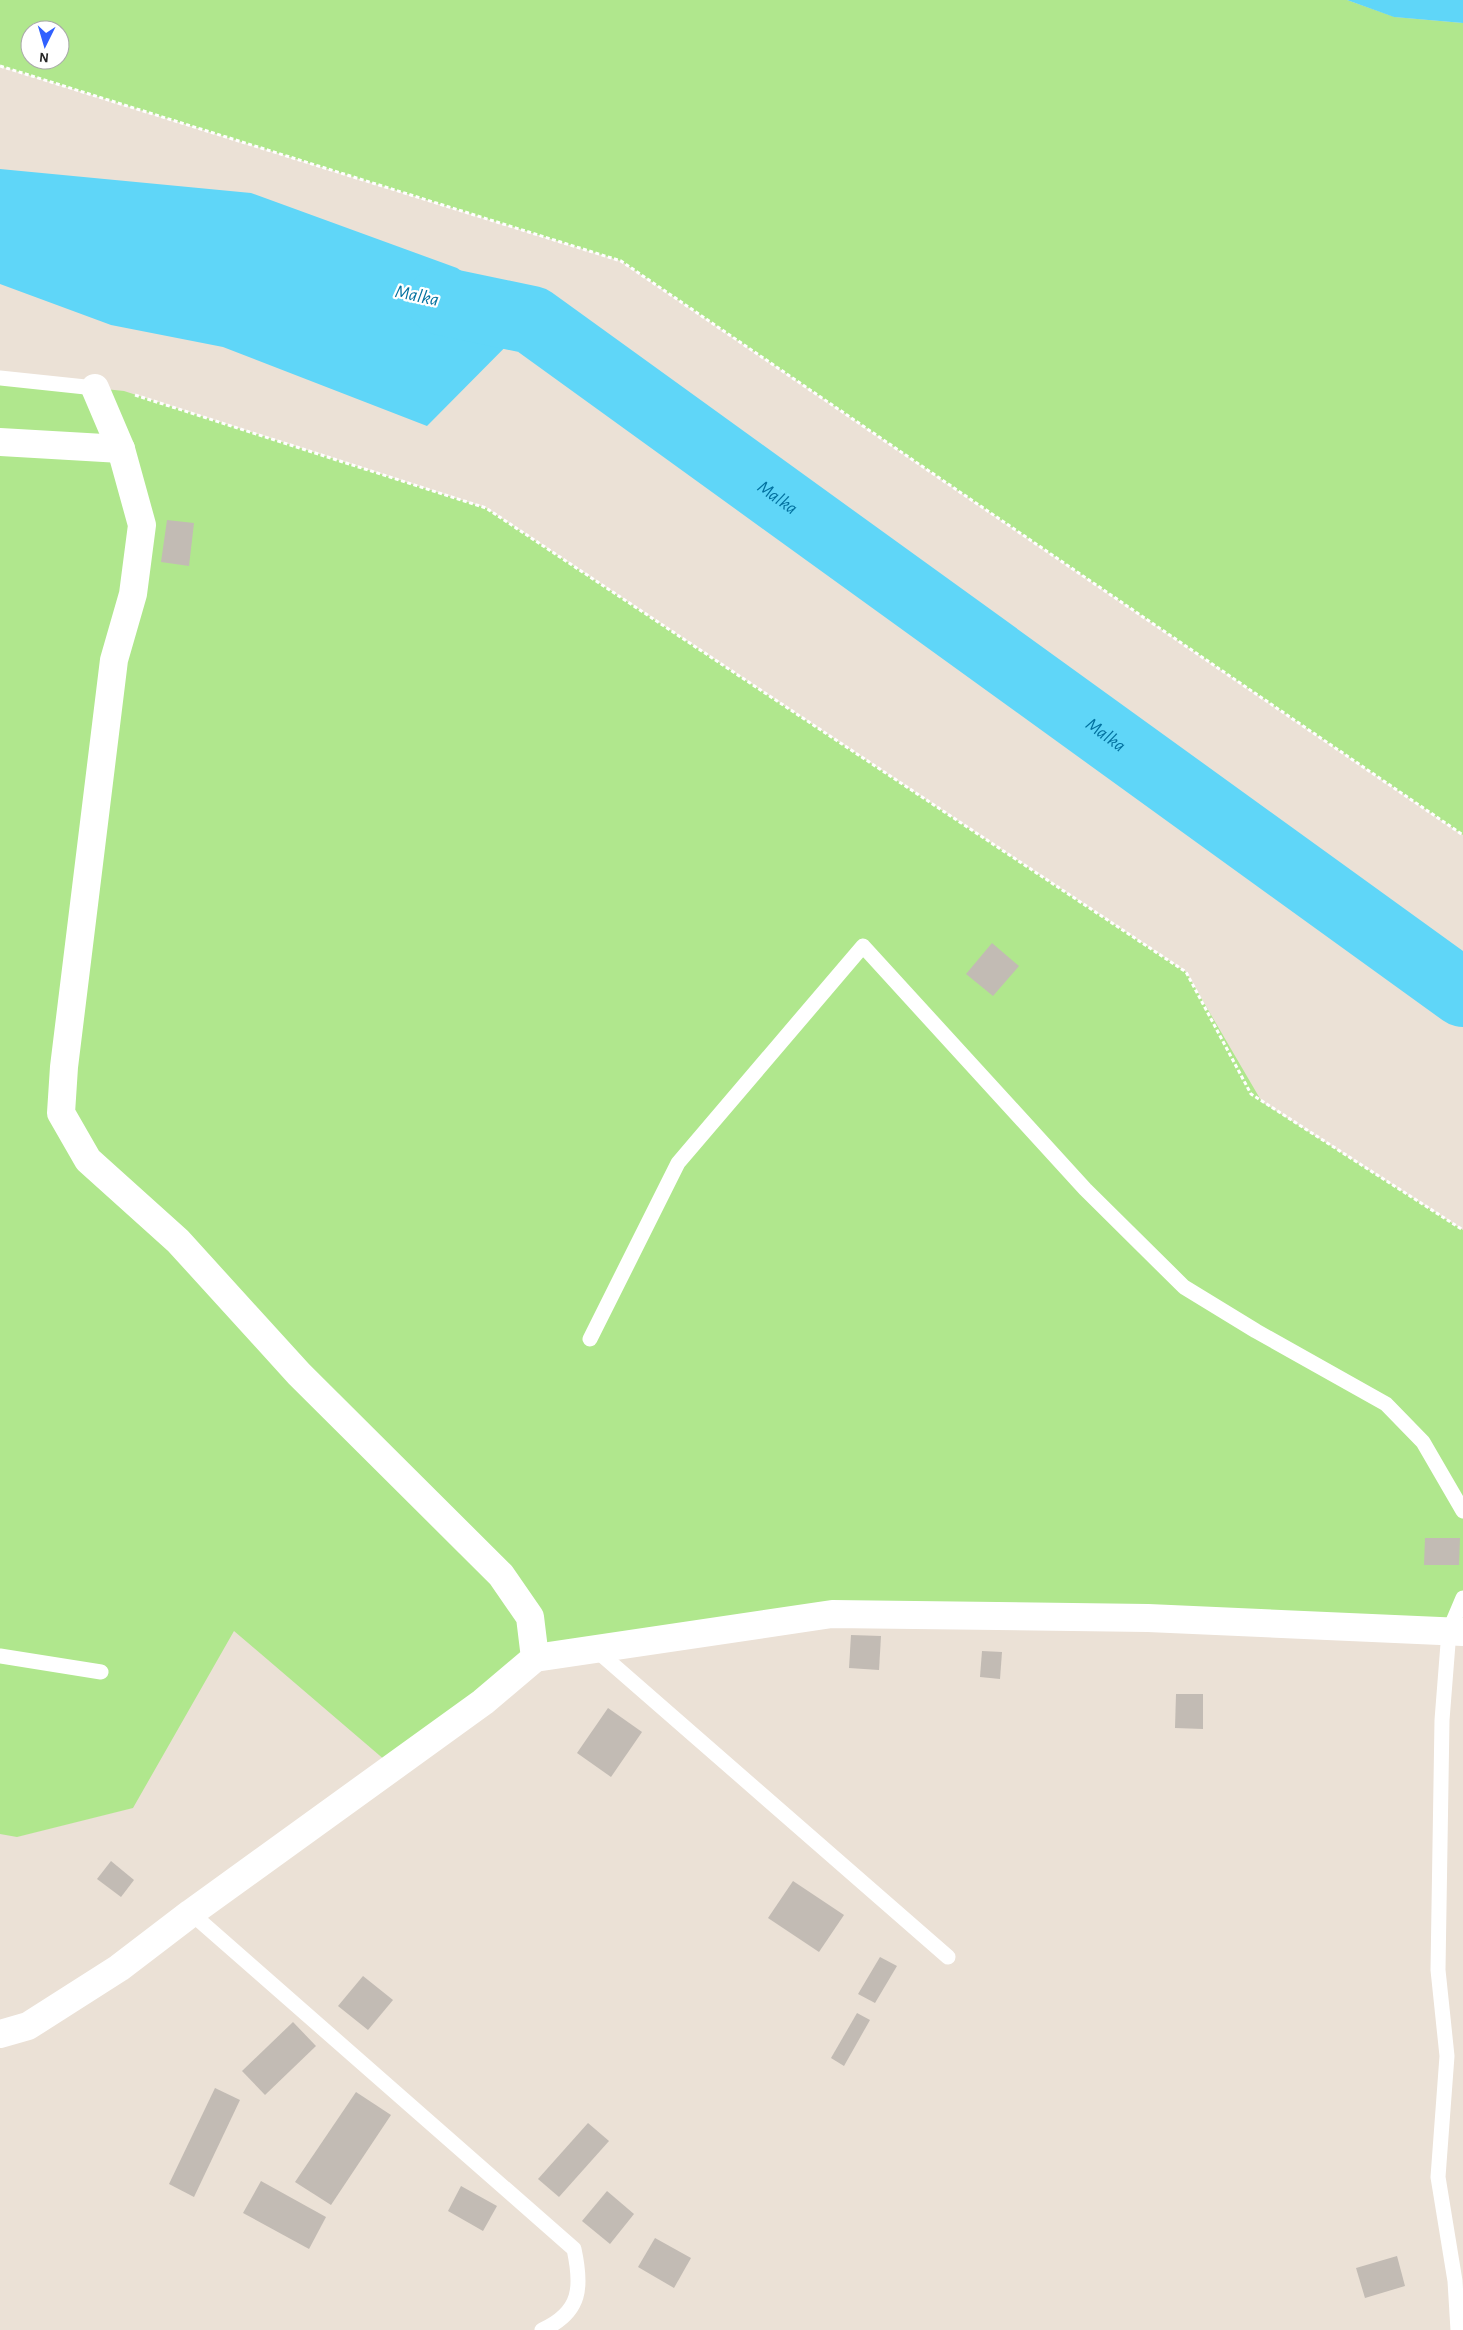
<svg xmlns="http://www.w3.org/2000/svg" width="1463" height="2330" font-family="'Alegreya Sans',sans-serif">
<style>
.green{fill:#b0e78d;fill-rule:evenodd}
.water{fill:#5fd6f8}
.lines{fill:none;stroke-linecap:round;stroke-linejoin:round}
.river{stroke:#5fd6f8;stroke-width:68}
.building{fill:#c2bbb4}
.path{stroke:#fff;stroke-width:3;stroke-dasharray:4 2.5;stroke-linecap:butt}
.lane{stroke:#fff;stroke-width:15}
.street{stroke:#fff;stroke-width:28}
.labels{text-anchor:middle;dominant-baseline:central;stroke-width:4.5;stroke-linejoin:round;paint-order:stroke}
.water-label{font-size:19px;font-style:italic;fill:#02719f;stroke:#fff}
</style>
<rect width="100%" height="100%" fill="#ebe1d6"/>
<g class="green">
<path d="M0,0H1347L1395,17L1463,23V835L621,261L0,66ZM30,30H60V60H30Z"/>
<path d="M0,378L124,391L486,508L1186,972L1262,1102L1463,1230V1632L832,1614L535,1658L393,1767L234,1631L133,1808L17,1837L0,1834Z"/>
</g>
<g class="water">
<path d="M1347,0H1463V23L1394,17Z"/>
<path d="M0,169L251,193L457,268L532,320L427,426L223,347L111,325L0,284Z"/>
</g>
<g class="lines">
<path class="river" id="s1" d="M441,301L532,320L1463,993"/>
</g>
<g class="building">
<path d="M167,520L194,523L189,566L161,562Z"/>
<path d="M992,943L1019,966L993,996L966,974Z"/>
<path d="M1425,1538H1460L1459,1565H1424Z"/>
<path d="M851,1635L881,1636L879,1670L849,1668Z"/>
<path d="M982,1651L1002,1652L1000,1679L980,1677Z"/>
<path d="M1176,1694H1203V1729L1175,1728Z"/>
<path d="M608,1708L642,1732L611,1777L577,1753Z"/>
<path d="M111,1861L134,1880L121,1897L97,1879Z"/>
<path d="M793,1881L844,1915L819,1952L768,1918Z"/>
<path d="M880,1957L897,1966L875,2003L858,1994Z"/>
<path d="M363,1976L393,2000L368,2030L338,2006Z"/>
<path d="M857,2013L870,2020L844,2066L831,2058Z"/>
<path d="M293,2022L316,2046L265,2095L242,2071Z"/>
<path d="M215,2088L240,2100L194,2197L169,2184Z"/>
<path d="M356,2092L391,2115L331,2205L295,2182Z"/>
<path d="M588,2123L609,2141L559,2197L538,2179Z"/>
<path d="M261,2181L326,2217L309,2249L243,2213Z"/>
<path d="M461,2186L497,2206L483,2231L448,2211Z"/>
<path d="M607,2191L634,2214L610,2244L582,2221Z"/>
<path d="M655,2238L691,2258L674,2288L638,2267Z"/>
<path d="M1397,2256L1405,2286L1365,2298L1356,2268Z"/>
</g>
<g class="lines">
<g class="path">
<path d="M0,66L621,261L1463,835"/>
<path d="M135,395L486,508L1186,972L1251,1094L1463,1230"/>
</g>
<g class="lane">
<path d="M0,378L95,388"/>
<path d="M590,1339L678,1163L863,946L1085,1189L1184,1287L1256,1331L1386,1404L1423,1442L1463,1511"/>
<path d="M595,1649L948,1957"/>
<path d="M0,1656L101,1672"/>
<path d="M191,1913L574,2249C582,2286 582,2312 542,2330"/>
<path d="M1458,2330L1455,2281L1438,2177L1447,2056L1438,1970L1442,1720L1449,1631L1463,1598"/>
</g>
<g class="street">
<path d="M0,442L121,449"/>
<path d="M535,1658L832,1614L1148,1618L1463,1632"/>
<path d="M0,2034L28,2026L119,1968L191,1913L483,1702L535,1658L530,1617L501,1575L299,1374L178,1241L88,1160L61,1113L64,1067L114,660L133,594L142,525L121,449L95,388"/>
</g>
</g>
<g class="labels">
<g class="water-label">
<text transform="translate(417 296) rotate(12)">Malka</text>
<text stroke="none"><textPath href="#s1" startOffset="396">Malka</textPath></text>
<text stroke="none"><textPath href="#s1" startOffset="801">Malka</textPath></text>
</g>
</g>
<g transform="translate(45 45) rotate(185)"><circle r="24" fill="#ffffff" stroke="#a9a9a9"/>
<path d="M0-4L9 19L0 12L-9 19Z" fill="#3060ff"/>
<text y="-8" font-size="14" font-weight="bold" text-anchor="middle" fill="#272727">N</text>
</g>
</svg>
